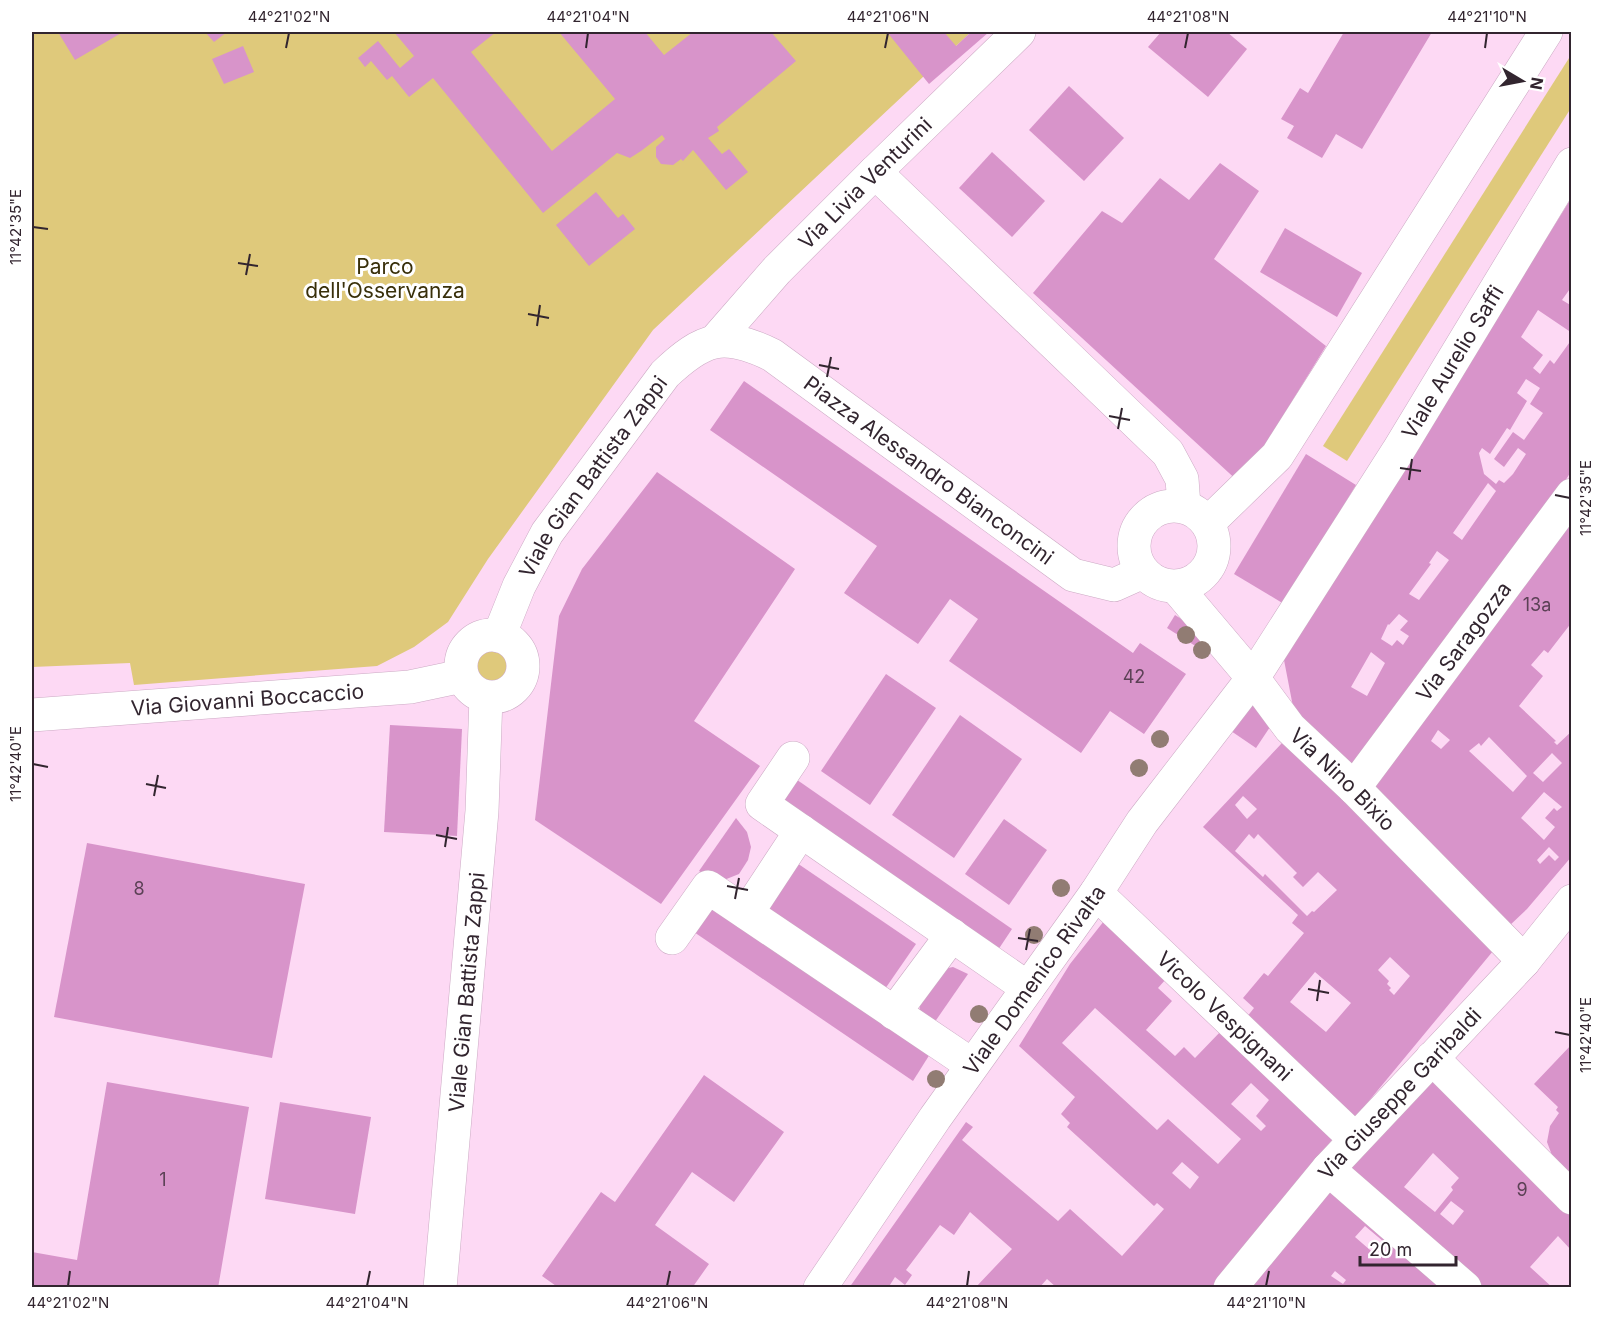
<svg xmlns="http://www.w3.org/2000/svg" width="1603" height="1319" font-family="Inter,sans-serif">
<style>
.green{fill:#dfc97b}
.building{fill:#d894ca;fill-rule:evenodd}
.lines{fill:none;stroke-linecap:round;stroke-linejoin:round}
.minor-casing{stroke:#ccaac4;stroke-width:34}
.minor{stroke:#fff;stroke-width:33}
.tree{fill:#917c73}
.ticks{fill:none;stroke:#32252f;stroke-width:2}
.labels{text-anchor:middle;dominant-baseline:central;stroke-width:6;stroke-linejoin:round;paint-order:stroke}
.number-label{font-size:18px;fill:#5c4156}
.street-label{font-size:21px;fill:#32252f;stroke:#fff}
.park-label{font-size:21px;fill:#39300a;stroke:#fff}
.neatline{fill:none;stroke:#32252f;stroke-width:2}
.ticks-label{font-size:15px;text-anchor:middle;fill:#32252f}
</style>
<rect width="100%" height="100%" fill="#fdd9f4"/>
<g class="green">
<path d="M32,32H971L653,330L488,559L448,622L414,647L377,666L134,685L130,663L32,667Z"/>
<path d="M1571,55V108L1347,461L1323,446Z"/>
<circle cx="492" cy="666" r="23"/>
</g>
<g class="building">
<path d="M58,32H123L75,60Z"/>
<path d="M205,32H227L214,42Z"/>
<path d="M394,32H496L471,52L552,151L615,99L559,32H645L664,55L693,32H771L796,61L717,127L719,131L708,138L722,154L729,149L748,172L726,190L693,150L683,161L681,159L673,165L661,164L656,157V147L665,139L662,135L641,151L630,158L617,153L543,213L433,78L409,97L392,76L387,80L371,61L365,67L358,58L378,41L400,68L414,56Z"/>
<path d="M887,32H944L956,46L971,32H989L929,84Z"/>
<path d="M1161,32H1227L1247,49L1208,97L1148,47Z"/>
<path d="M1344,32H1432L1362,149L1336,134L1322,158L1287,138L1294,126L1281,119L1300,88L1308,93Z"/>
<path d="M243,46L254,72L224,84L212,59Z"/>
<path d="M1069,86L1124,138L1084,181L1029,130Z"/>
<path d="M992,152L1045,201L1012,237L959,188Z"/>
<path d="M1220,163L1259,191L1214,259L1326,346L1241,484L1033,293L1102,211L1122,223L1160,178L1189,200Z"/>
<path d="M596,192L618,218L623,214L635,229L589,266L556,225Z"/>
<path d="M1572,197V286L1562,300L1572,306V333L1538,310L1521,337L1543,355L1533,368L1540,374L1550,360L1554,364L1572,339V470L1548,508L1357,769L1295,717L1284,660ZM1526,379L1540,388L1530,404L1543,413L1524,440L1513,432L1494,459L1504,467L1518,448L1526,454L1513,474L1504,483L1499,480L1496,484L1484,474L1479,453L1482,448L1490,454L1507,428L1510,430L1527,401L1517,393ZM1488,483L1496,491L1462,540L1453,533ZM1437,551L1449,560L1419,600L1409,594L1431,564L1429,563ZM1399,614L1408,621L1400,630L1409,636L1403,645L1397,640L1392,646L1381,639L1388,624L1389,625ZM1371,652L1385,663L1367,696L1351,687Z"/>
<path d="M1285,228L1362,273L1337,317L1260,272Z"/>
<path d="M744,381L1133,653L1140,643L1186,674L1144,734L1110,711L1081,753L949,661L978,619L950,599L918,644L844,593L877,546L710,430Z"/>
<path d="M1306,454L1356,485L1284,604L1234,574Z"/>
<path d="M657,472L795,569L694,721L760,766L661,904L535,820L559,616L582,569Z"/>
<path d="M1572,522V622L1548,653L1544,650L1531,665L1543,676L1519,706L1556,741L1554,742L1557,745L1572,731V856L1527,909L1508,927L1366,781L1500,618ZM1438,730L1450,740L1441,749L1431,741ZM1489,737L1527,776L1513,792L1469,751L1479,743L1481,746ZM1552,753L1562,763L1543,782L1533,773ZM1544,792L1562,807L1557,811L1554,808L1545,818L1555,827L1544,840L1521,818ZM1549,847L1559,857L1555,861L1549,855L1540,864L1537,860Z"/>
<path d="M1175,615L1205,634L1197,647L1167,628Z"/>
<path d="M886,674L936,708L870,805L821,771Z"/>
<path d="M1249,703L1274,721L1256,748L1231,731Z"/>
<path d="M960,715L1022,759L954,858L892,815Z"/>
<path d="M390,725L462,729L457,836L384,832Z"/>
<path d="M1282,743L1498,945L1354,1119L1246,1018L1254,1008L1243,998L1264,973L1268,976L1304,933L1292,923L1298,915L1203,827ZM1243,796L1257,809L1247,819L1235,805ZM1249,834L1254,839L1258,834L1297,873L1293,877L1303,887L1318,872L1337,890L1314,912L1312,911L1307,916L1265,874L1263,877L1235,851ZM1390,957L1410,976L1394,995L1389,990L1391,988L1387,984L1389,981L1378,970ZM1315,972L1351,1003L1326,1032L1290,1002Z"/>
<path d="M790,775L1012,929L994,956L772,802Z"/>
<path d="M736,818L747,832L751,847L748,860L739,874L724,880L710,878L699,871Z"/>
<path d="M1004,819L1047,850L1009,905L965,874Z"/>
<path d="M87,843L305,884L272,1058L54,1017Z"/>
<path d="M794,861L916,944L885,989L764,907Z"/>
<path d="M708,903L930,1054L913,1081L691,930Z"/>
<path d="M1104,921L1166,979L1158,988L1172,1001L1146,1030L1175,1056L1184,1047L1195,1058L1221,1031L1336,1135L1213,1288H1057L1047,1279L1039,1288H975L1012,1249L970,1212L954,1235L940,1225L906,1270L912,1275L905,1285L895,1277L888,1288H849L966,1122L973,1127L962,1140L1058,1221L1070,1209L1122,1256L1164,1209L1157,1203L1154,1206L1067,1127L1070,1123L1061,1114L1075,1097L1019,1046L1070,964ZM1095,1008L1241,1139L1218,1164L1168,1119L1157,1130L1062,1043ZM1251,1083L1269,1100L1256,1116L1266,1126L1261,1131L1231,1104ZM1182,1162L1199,1177L1190,1189L1172,1173Z"/>
<path d="M953,967L968,974L932,1026L920,1015L919,996L938,970Z"/>
<path d="M1572,1044V1174L1558,1165L1553,1158L1547,1142L1550,1126L1559,1113L1556,1110L1558,1107L1534,1084Z"/>
<path d="M704,1075L784,1132L734,1202L692,1172L655,1225L709,1264L692,1288H559L542,1276L601,1192L615,1202Z"/>
<path d="M1435,1078L1572,1213V1251L1558,1236L1530,1267L1553,1288H1478L1344,1175ZM1433,1153L1459,1178L1451,1187L1453,1190L1435,1212L1404,1187ZM1451,1201L1464,1211L1453,1225L1440,1214Z"/>
<path d="M107,1082L249,1107L218,1288H32V1252L77,1260Z"/>
<path d="M280,1102L371,1117L355,1214L265,1199Z"/>
<path d="M1325,1183L1452,1288H1241ZM1365,1226L1390,1247L1384,1256L1380,1253L1377,1256L1355,1237ZM1335,1271L1346,1280L1343,1284L1331,1276Z"/>
</g>
<g class="lines">
<g class="minor-casing">
<g id="minor">
<path d="M875,172L1168,453L1182,479L1184,506"/>
<path id="s1" d="M715,341L777,270L875,172L1019,32"/>
<circle cx="1174" cy="546" r="40"/>
<path d="M1208,523L1277,456L1546,32"/>
<path id="s2" d="M1176,587L1253,678L1290,728L1354,788L1524,961"/>
<circle cx="492" cy="666" r="31"/>
<path id="s3" d="M499,636L519,586L547,533L665,374C703,338 723,331 772,355L1073,575L1114,585L1143,572"/>
<path id="s4" d="M32,715L410,687L462,676"/>
<path d="M793,758L762,804L1028,988"/>
<path id="s5" d="M1354,788L1572,495"/>
<path id="s6" d="M1096,893L1355,1139"/>
<path d="M747,913L801,831"/>
<path d="M672,938L708,887L972,1065"/>
<path d="M894,1013L952,935"/>
<path d="M1432,1058L1572,1198"/>
<path d="M1328,1169L1465,1288"/>
<path id="s7" d="M440,1288L482,811L486,697"/>
<path id="s8" d="M820,1288L935,1118L1096,893L1142,822L1253,678L1398,451L1572,164"/>
<path id="s9" d="M1230,1288L1328,1169L1524,961L1572,901"/>
</g>
</g>
<use href="#minor" class="minor"/>
</g>
<g class="tree">
<circle cx="1186" cy="635" r="9"/>
<circle cx="1202" cy="650" r="9"/>
<circle cx="1160" cy="739" r="9"/>
<circle cx="1139" cy="768" r="9"/>
<circle cx="1061" cy="888" r="9"/>
<circle cx="1034" cy="935" r="9"/>
<circle cx="979" cy="1014" r="9"/>
<circle cx="936" cy="1079" r="9"/>
</g>
<path class="ticks" d="M286,48L289,33M586,48L588,33M885,48L888,33M1185,48L1188,33M1485,48L1487,33M33,227L48,229M238,263L258,266M246,275L250,254M528,314L549,318M537,326L540,305M819,365L839,369M827,377L831,357M1109,416L1130,420M1118,429L1122,408M1400,468L1421,471M1409,480L1412,459M1555,495L1570,498M33,764L48,767M146,784L166,788M154,796L158,775M436,835L457,839M445,847L448,827M727,886L748,890M735,899L739,878M1018,938L1038,941M1026,950L1030,929M1308,989L1329,993M1317,1001L1320,980M1555,1032L1570,1035M68,1286L70,1271M367,1286L370,1271M667,1286L670,1271M967,1286L969,1271M1266,1286L1269,1271"/>
<g class="labels">
<g class="number-label">
<text x="1537" y="604">13a</text>
<text x="1134" y="676">42</text>
<text x="139" y="888">8</text>
<text x="163" y="1179">1</text>
<text x="1522" y="1189">9</text>
</g>
<g class="street-label">
<text stroke="none"><textPath href="#s1" startOffset="218">Via Livia Venturini</textPath></text>
<text stroke="none"><textPath href="#s8" startOffset="1122">Viale Aurelio Saffi</textPath></text>
<text stroke="none"><textPath href="#s3" startOffset="626">Piazza Alessandro Bianconcini</textPath></text>
<text stroke="none"><textPath href="#s3" startOffset="186">Viale Gian Battista Zappi</textPath></text>
<text stroke="none"><textPath href="#s5" startOffset="183">Via Saragozza</textPath></text>
<text stroke="none"><textPath href="#s4" startOffset="216">Via Giovanni Boccaccio</textPath></text>
<text stroke="none"><textPath href="#s2" startOffset="255">Via Nino Bixio</textPath></text>
<text stroke="none"><textPath href="#s8" startOffset="375">Viale Domenico Rivalta</textPath></text>
<text stroke="none"><textPath href="#s7" startOffset="297">Viale Gian Battista Zappi</textPath></text>
<text stroke="none"><textPath href="#s6" startOffset="178">Vicolo Vespignani</textPath></text>
<text stroke="none"><textPath href="#s9" startOffset="258">Via Giuseppe Garibaldi</textPath></text>
</g>
<g class="park-label">
<text x="385" y="266">Parco<tspan x="385" dy="24">dell'Osservanza</tspan></text>
</g>
</g>
<rect width="1603" height="1319" fill="none" stroke="#ffffff" stroke-width="66"/>
<g transform="translate(1522 81) rotate(100)" stroke="#ffffff" stroke-width="4.5" paint-order="stroke">
<path d="M0-4.5L10 22L0 15L-10 22Z" fill="#32252f"/>
<text y="-9" font-size="16" font-weight="bold" text-anchor="middle" fill="#32252f">N</text>
</g>
<path d="M1360 1256v9h96v-9" fill="none" stroke="#32252f" stroke-width="3"/>
<text x="1369" y="1256" font-size="18" fill="#32252f" stroke="#ffffff" stroke-width="4.5" paint-order="stroke">20 m</text>
<rect x="33" y="33" width="1537" height="1253" class="neatline"/>
<g class="ticks-label">
<text x="289" y="22">44°21'02"N</text>
<text x="588" y="22">44°21'04"N</text>
<text x="888" y="22">44°21'06"N</text>
<text x="1188" y="22">44°21'08"N</text>
<text x="1487" y="22">44°21'10"N</text>
<text transform="translate(16 227) rotate(-90)" y="5">11°42'35"E</text>
<text transform="translate(1586 498) rotate(-90)" y="5">11°42'35"E</text>
<text transform="translate(16 764) rotate(-90)" y="5">11°42'40"E</text>
<text transform="translate(1586 1035) rotate(-90)" y="5">11°42'40"E</text>
<text x="68" y="1308">44°21'02"N</text>
<text x="367" y="1308">44°21'04"N</text>
<text x="667" y="1308">44°21'06"N</text>
<text x="967" y="1308">44°21'08"N</text>
<text x="1266" y="1308">44°21'10"N</text>
</g>
</svg>
